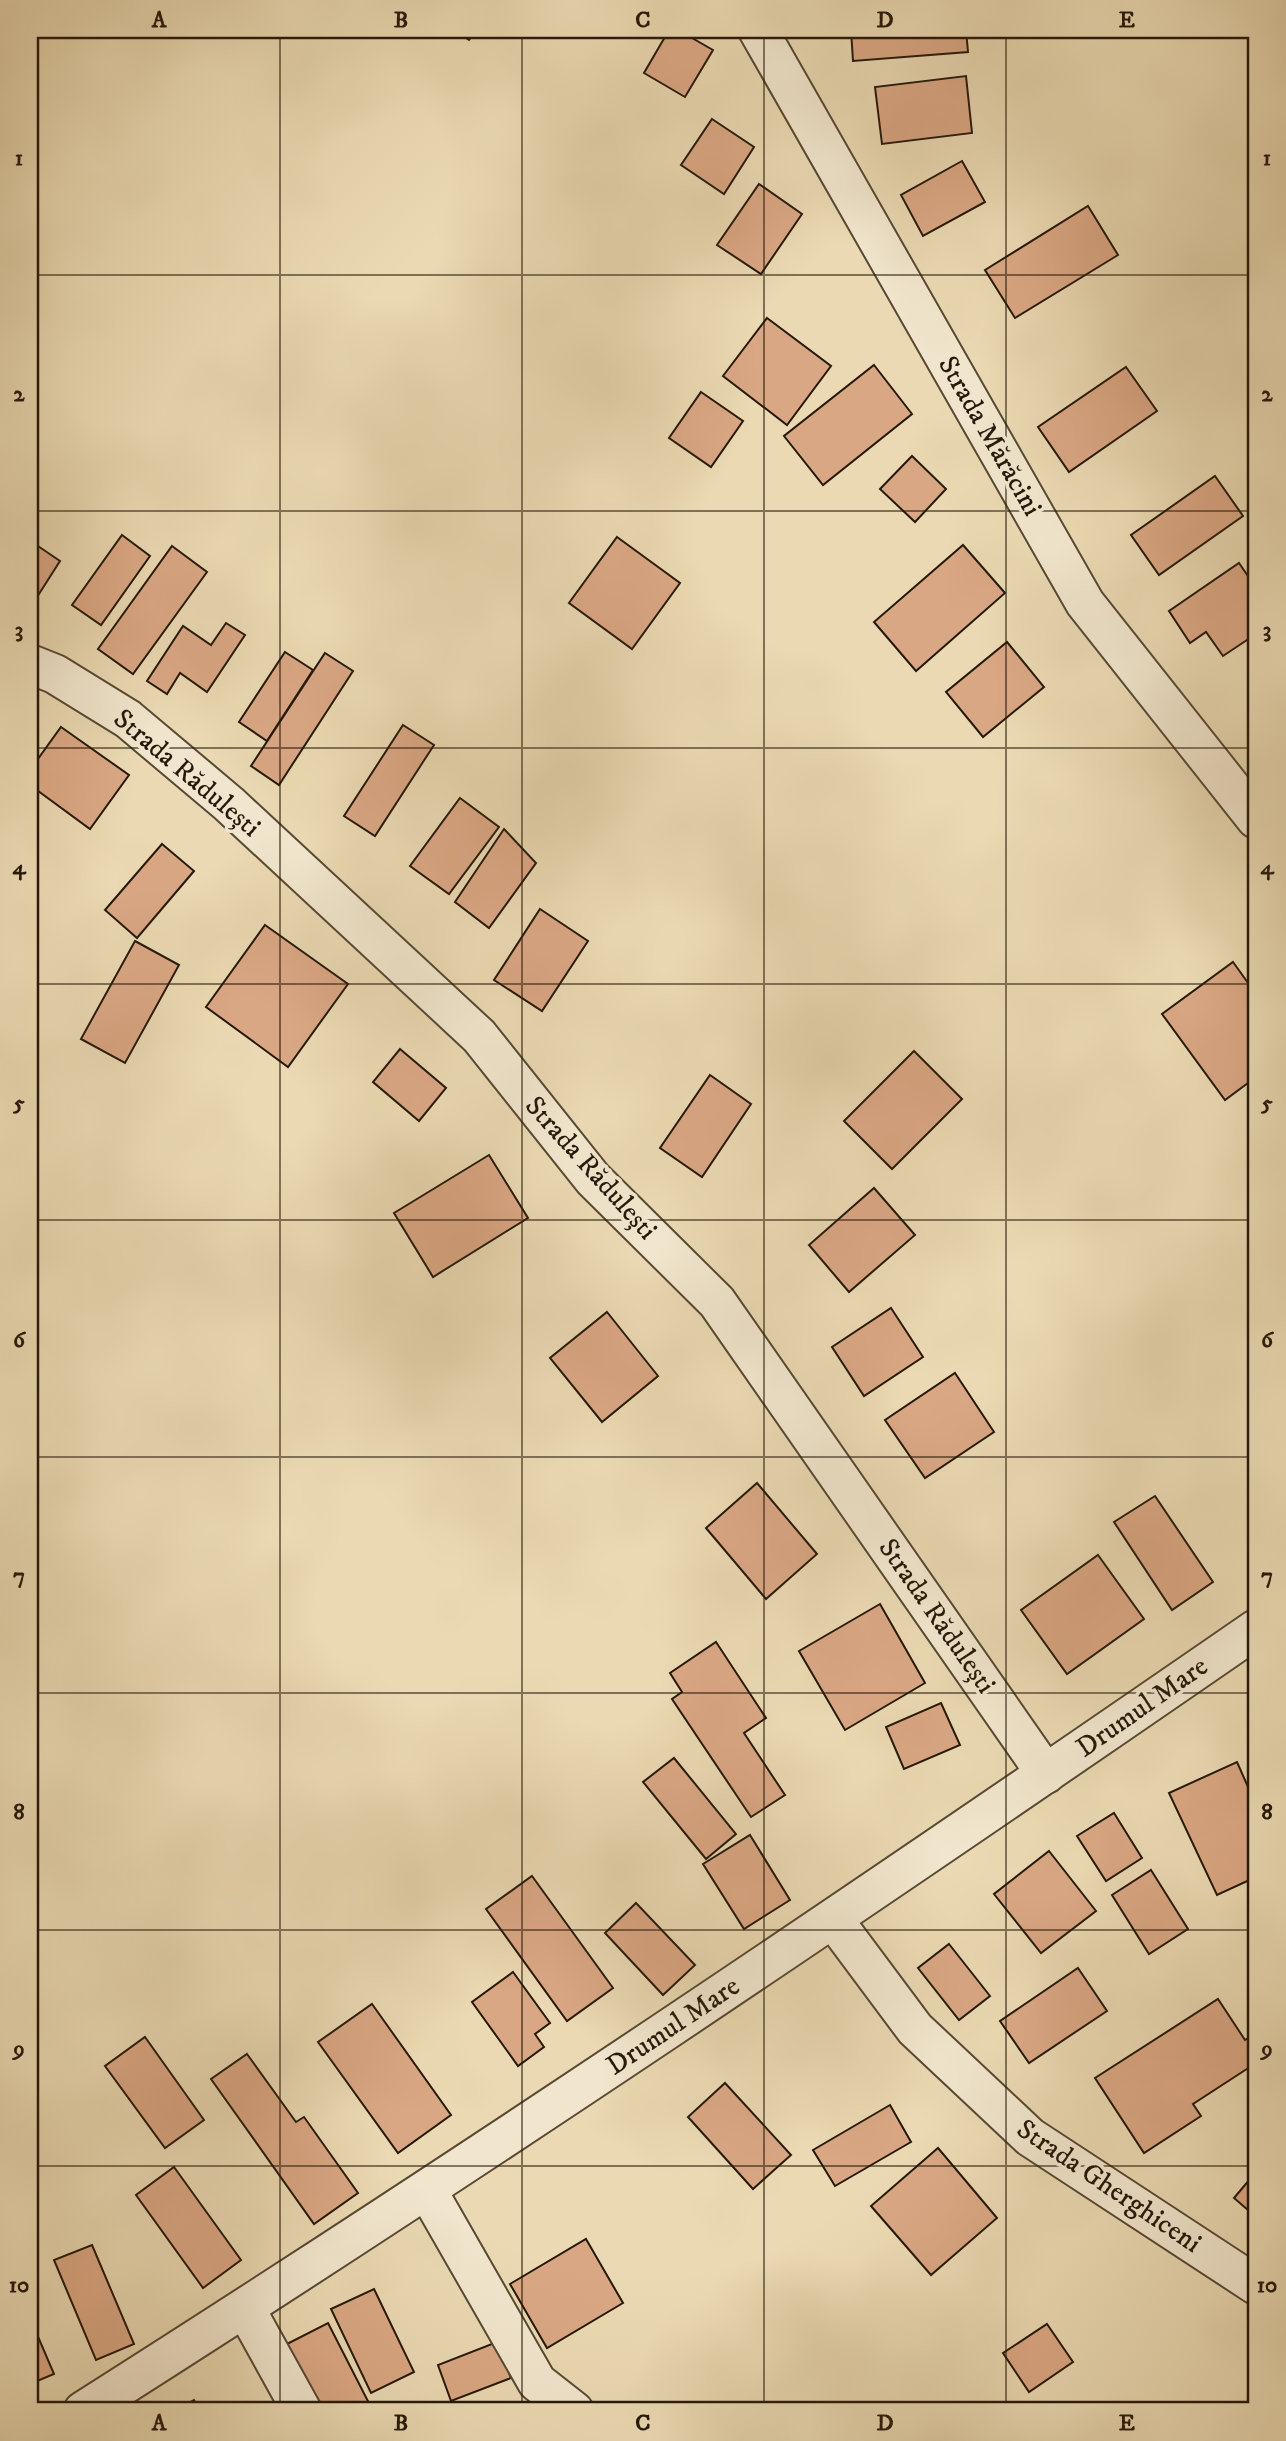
<svg xmlns="http://www.w3.org/2000/svg" width="1286" height="2441" font-family="'IM FELL DW Pica',serif">
<style>
.building{fill:#daa784;stroke:#26190a;stroke-width:2}
.lines{fill:none;stroke-linecap:round;stroke-linejoin:round}
.minor-casing{stroke:#574934;stroke-width:42}
.minor{stroke:#f1e6cd;stroke-width:38}
.grid{fill:none;stroke:#26190a;stroke-width:2;stroke-opacity:0.55}
.labels{text-anchor:middle;dominant-baseline:central;stroke-width:7;stroke-linejoin:round;paint-order:stroke}
.street-label{font-size:28px;fill:#26190a;stroke:#f1e6cd}
.neatline{fill:none;stroke:#26190a;stroke-width:2.5}
.grid-label{font-size:23px;text-anchor:middle;font-weight:bold;fill:#26190a}
</style>
<rect width="100%" height="100%" fill="#ead9b2"/>
<filter id="stains"><feTurbulence type="fractalNoise" baseFrequency=".00286" numOctaves="4"/><feColorMatrix values="0 0 0 0 .2 0 0 0 0 .09 0 0 0 0 .02 0 0 0 .5 -.17"/></filter>
<radialGradient id="worn" r=".72"><stop offset=".6" stop-color="#630" stop-opacity="0"/><stop offset="1" stop-color="#630" stop-opacity=".3"/></radialGradient>
<g class="building">
<path d="M454,30H476L469,40Z"/>
<path d="M669,30H678L713,50L685,97L644,73Z"/>
<path d="M851,30H966L968,52L853,61Z"/>
<path d="M966,76L972,133L882,144L875,87Z"/>
<path d="M712,119L754,147L724,194L681,165Z"/>
<path d="M962,161L985,202L923,236L901,195Z"/>
<path d="M759,184L802,214L761,274L717,245Z"/>
<path d="M1088,206L1118,255L1015,318L985,270Z"/>
<path d="M767,318L831,366L787,425L723,376Z"/>
<path d="M874,365L912,414L823,485L784,436Z"/>
<path d="M1126,367L1157,411L1069,472L1038,427Z"/>
<path d="M701,392L743,421L711,467L669,438Z"/>
<path d="M912,456L946,489L915,522L880,489Z"/>
<path d="M1215,476L1243,516L1159,575L1131,535Z"/>
<path d="M122,535L150,556L101,625L72,605Z"/>
<path d="M617,537L680,583L632,649L569,603Z"/>
<path d="M32,542L60,561L30,608V545Z"/>
<path d="M963,545L1005,593L916,671L874,622Z"/>
<path d="M172,546L207,572L133,674L98,649Z"/>
<path d="M1239,563L1248,576L1256,570V634L1223,656L1206,632L1190,643L1169,611Z"/>
<path d="M226,623L245,635L207,692L180,673L167,694L147,681L183,626L211,645Z"/>
<path d="M1007,642L1044,687L983,737L946,692Z"/>
<path d="M285,652L313,670L267,741L239,722Z"/>
<path d="M325,653L353,671L279,785L251,766Z"/>
<path d="M403,725L434,745L375,836L344,816Z"/>
<path d="M61,727L129,775L90,829L30,785V770Z"/>
<path d="M460,798L499,827L449,894L410,866Z"/>
<path d="M504,829L536,863L489,928L455,902Z"/>
<path d="M162,844L194,871L137,938L105,910Z"/>
<path d="M540,909L588,941L542,1011L494,980Z"/>
<path d="M265,925L348,984L288,1067L206,1007Z"/>
<path d="M135,941L179,965L125,1063L81,1039Z"/>
<path d="M1233,962L1256,994V1077L1225,1100L1162,1014Z"/>
<path d="M400,1049L446,1088L419,1121L373,1082Z"/>
<path d="M914,1051L962,1099L892,1169L844,1121Z"/>
<path d="M710,1075L751,1104L702,1177L660,1148Z"/>
<path d="M489,1155L528,1218L433,1277L394,1213Z"/>
<path d="M874,1188L915,1235L849,1292L809,1245Z"/>
<path d="M891,1308L923,1357L864,1396L832,1347Z"/>
<path d="M607,1312L658,1376L602,1422L550,1358Z"/>
<path d="M955,1373L994,1432L925,1478L885,1420Z"/>
<path d="M757,1483L817,1554L766,1599L706,1528Z"/>
<path d="M1155,1496L1213,1582L1172,1610L1114,1522Z"/>
<path d="M1098,1555L1144,1619L1067,1674L1021,1610Z"/>
<path d="M880,1604L925,1683L845,1730L799,1651Z"/>
<path d="M716,1642L766,1718L744,1733L785,1795L751,1817L672,1699L682,1692L670,1673Z"/>
<path d="M941,1703L960,1745L904,1769L886,1727Z"/>
<path d="M674,1758L736,1834L706,1859L643,1782Z"/>
<path d="M1237,1762L1256,1805V1877L1217,1895L1169,1793Z"/>
<path d="M1114,1813L1142,1858L1106,1881L1077,1836Z"/>
<path d="M750,1835L790,1900L744,1929L703,1864Z"/>
<path d="M1049,1851L1096,1911L1041,1953L994,1894Z"/>
<path d="M1151,1870L1188,1929L1149,1954L1112,1895Z"/>
<path d="M532,1876L613,1988L567,2021L486,1909Z"/>
<path d="M636,1903L695,1965L663,1995L605,1933Z"/>
<path d="M949,1944L990,1996L959,2020L918,1968Z"/>
<path d="M1078,1968L1107,2011L1029,2063L1000,2021Z"/>
<path d="M513,1972L550,2023L535,2034L544,2047L518,2066L472,2002Z"/>
<path d="M1218,1999L1245,2040L1256,2033V2063L1193,2104L1201,2116L1144,2153L1095,2078Z"/>
<path d="M372,2004L451,2115L398,2153L318,2042Z"/>
<path d="M145,2037L204,2120L165,2148L105,2066Z"/>
<path d="M247,2054L296,2122L304,2117L358,2193L314,2224L211,2079Z"/>
<path d="M725,2083L791,2155L753,2189L688,2117Z"/>
<path d="M890,2105L911,2142L835,2186L813,2150Z"/>
<path d="M938,2148L997,2218L931,2275L871,2206Z"/>
<path d="M174,2167L241,2260L203,2288L136,2195Z"/>
<path d="M1256,2172V2217L1234,2198Z"/>
<path d="M586,2239L623,2303L547,2348L510,2284Z"/>
<path d="M92,2245L134,2344L96,2360L54,2260Z"/>
<path d="M374,2289L414,2372L371,2393L331,2309Z"/>
<path d="M30,2318L54,2374L30,2384Z"/>
<path d="M328,2323L373,2411H319L285,2345Z"/>
<path d="M1047,2324L1073,2362L1029,2392L1003,2353Z"/>
<path d="M497,2342L511,2378L451,2401L438,2365Z"/>
<path d="M194,2400L200,2411H173Z"/>
</g>
<g class="lines">
<g class="minor-casing">
<g id="minor">
<path d="M758,30L1085,603L1256,819"/>
<path d="M30,664L55,674L128,719L229,804L479,1036L593,1179L717,1302L1046,1774"/>
<path d="M833,1919L915,2029L1030,2137L1256,2285"/>
<path d="M427,2190L537,2382L574,2411"/>
<path d="M245,2308L302,2411"/>
<path d="M83,2411C480,2159 869,1896 1256,1629"/>
</g>
</g>
<use href="#minor" class="minor"/>
</g>
<path class="grid" d="M280,30V2411M522,30V2411M764,30V2411M1006,30V2411M30,275H1256M30,511H1256M30,748H1256M30,984H1256M30,1220H1256M30,1457H1256M30,1693H1256M30,1930H1256M30,2166H1256"/>
<g class="labels">
<g class="street-label">
<text transform="translate(990 436) rotate(60)">Strada Mărăcini</text>
<text transform="translate(187 773) rotate(40)">Strada Rădulești</text>
<text transform="translate(591 1168) rotate(48)">Strada Rădulești</text>
<text transform="translate(937 1616) rotate(55)">Strada Rădulești</text>
<text transform="translate(1142 1707) rotate(-35)">Drumul Mare</text>
<text transform="translate(673 2026) rotate(-34)">Drumul Mare</text>
<text transform="translate(1109 2186) rotate(34)">Strada Gherghiceni</text>
</g>
</g>
<rect width="1286" height="2441" fill="none" stroke="#ead9b2" stroke-width="77"/>
<rect x="38" y="38" width="1210" height="2364" class="neatline"/>
<g class="grid-label">
<text x="159" y="27">A</text>
<text x="401" y="27">B</text>
<text x="643" y="27">C</text>
<text x="885" y="27">D</text>
<text x="1127" y="27">E</text>
<text x="19" y="165">1</text>
<text x="1267" y="165">1</text>
<text x="19" y="401">2</text>
<text x="1267" y="401">2</text>
<text x="19" y="637">3</text>
<text x="1267" y="637">3</text>
<text x="19" y="874">4</text>
<text x="1267" y="874">4</text>
<text x="19" y="1110">5</text>
<text x="1267" y="1110">5</text>
<text x="19" y="1347">6</text>
<text x="1267" y="1347">6</text>
<text x="19" y="1583">7</text>
<text x="1267" y="1583">7</text>
<text x="19" y="1819">8</text>
<text x="1267" y="1819">8</text>
<text x="19" y="2056">9</text>
<text x="1267" y="2056">9</text>
<text x="19" y="2292">10</text>
<text x="1267" y="2292">10</text>
<text x="159" y="2430">A</text>
<text x="401" y="2430">B</text>
<text x="643" y="2430">C</text>
<text x="885" y="2430">D</text>
<text x="1127" y="2430">E</text>
</g>
<rect width="100%" height="100%" filter="url(#stains)"/>
<rect width="100%" height="100%" fill="url(#worn)"/>
</svg>
